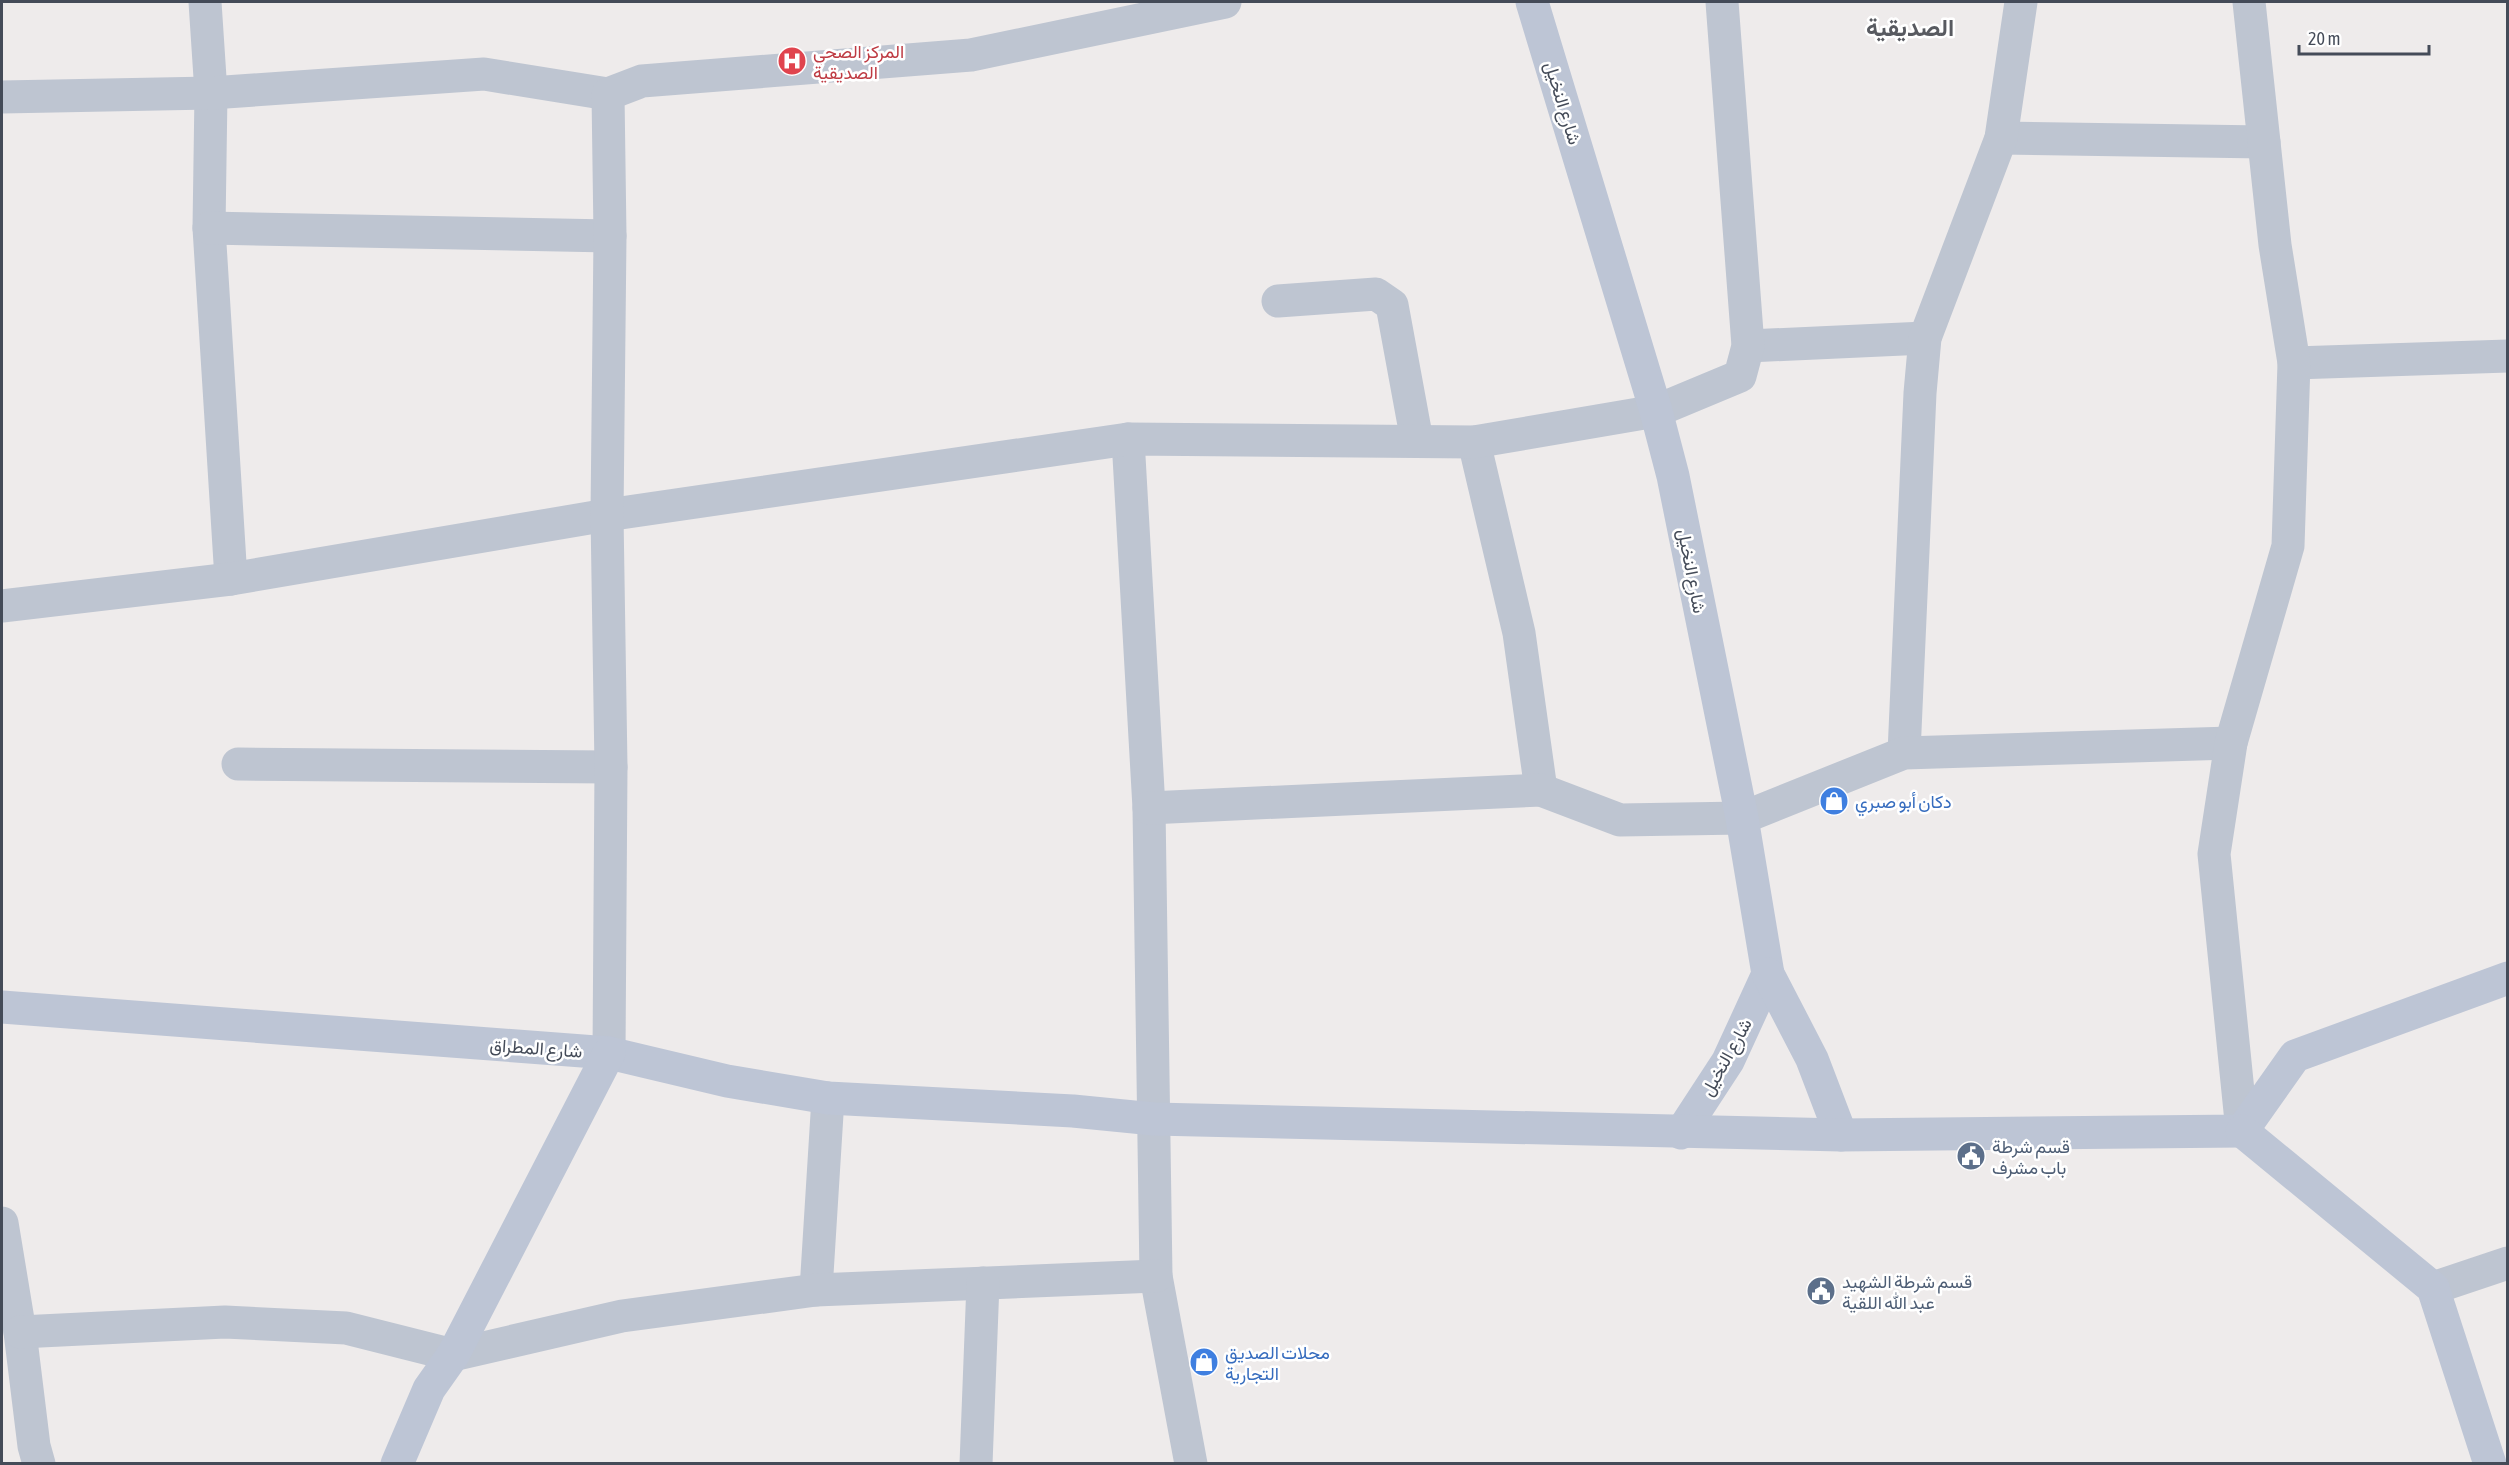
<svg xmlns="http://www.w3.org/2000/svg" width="2509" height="1465" font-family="'Asap Condensed',Vazirmatn,sans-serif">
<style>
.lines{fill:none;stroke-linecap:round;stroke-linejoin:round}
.street{stroke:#bec5d1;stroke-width:33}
.secondary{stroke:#bdc5d5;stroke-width:33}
.labels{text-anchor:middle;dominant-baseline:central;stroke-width:5;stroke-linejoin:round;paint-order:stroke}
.health-label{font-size:18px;fill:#be3a42;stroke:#fff;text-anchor:start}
.street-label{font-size:18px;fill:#444b58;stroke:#fff}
.shop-label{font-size:18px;fill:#366cbe;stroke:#fff;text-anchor:start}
.service-label{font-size:18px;fill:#4e5e75;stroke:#fff;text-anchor:start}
.district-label{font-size:24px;font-weight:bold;fill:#585a60;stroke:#fff}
</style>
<rect width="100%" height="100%" fill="#eeebeb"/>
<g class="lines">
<g class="street">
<path d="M205,2L211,93L209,228L231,579"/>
<path d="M2,97L211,93L484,74L608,94"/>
<path d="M2001,138L2264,142"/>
<path d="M209,228L610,236"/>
<path d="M1278,301L1376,294L1392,305L1417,441"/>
<path d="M1748,346L1925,338"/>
<path d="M2294,363L2508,356"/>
<path d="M1128,439L1149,808L1156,1276L1191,1464"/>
<path d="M1474,442L1519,633L1541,790"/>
<path d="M2,606L231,579L607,515L1128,439L1474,442L1656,411L1740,376L1748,346L1722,2"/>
<path d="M1904,753L1920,393L1925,338L2001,138L2021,2"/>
<path d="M238,764L611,767"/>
<path d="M1149,808L1541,790L1620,820L1742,818L1904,753L2231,743"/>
<path d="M609,1053L611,767L607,515L610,236L608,94L642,81L971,55L1225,2"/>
<path d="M2242,1131L2214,854L2231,743L2288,546L2294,363L2275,245L2249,2"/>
<path d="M2,1223L20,1332L34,1446L39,1464"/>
<path d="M2433,1288L2508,1263"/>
<path d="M816,1290L828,1098"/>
<path d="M20,1332L225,1322L346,1328L453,1355L622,1316L816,1290L1156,1276"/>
<path d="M976,1464L983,1283"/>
</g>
<g class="secondary">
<path d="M1532,2L1656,411L1673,476L1742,818L1768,974L1728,1061L1681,1133"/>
<path d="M1768,974L1812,1059L1841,1135"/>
<path d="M2,1007L609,1053L727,1081L828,1098L1073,1111L1154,1119L1841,1135L2242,1131L2295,1056L2508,978"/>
<path d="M2242,1131L2433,1288L2490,1464"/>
<path d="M397,1464L429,1389L453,1355L609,1053"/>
</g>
</g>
<defs>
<g id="hospital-disc" transform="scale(1.5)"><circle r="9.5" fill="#e0444e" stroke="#fff"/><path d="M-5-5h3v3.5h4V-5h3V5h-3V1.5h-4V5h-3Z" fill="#fff"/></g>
<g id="shop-disc" transform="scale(1.5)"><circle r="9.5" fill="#3f7fe0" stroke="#fff"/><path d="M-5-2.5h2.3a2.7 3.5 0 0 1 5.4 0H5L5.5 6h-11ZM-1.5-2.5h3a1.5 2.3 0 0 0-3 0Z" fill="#fff"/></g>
<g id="civic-disc" transform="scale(1.5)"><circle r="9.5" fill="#5c6f8a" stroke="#fff"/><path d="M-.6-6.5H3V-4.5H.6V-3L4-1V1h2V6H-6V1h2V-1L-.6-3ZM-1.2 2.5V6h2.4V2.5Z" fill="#fff"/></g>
</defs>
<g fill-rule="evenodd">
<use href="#hospital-disc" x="792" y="61"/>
<use href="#shop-disc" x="1834" y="801"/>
<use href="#civic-disc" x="1971" y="1156"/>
<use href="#civic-disc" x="1821" y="1291"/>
<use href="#shop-disc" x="1204" y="1362"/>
</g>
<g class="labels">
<g class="health-label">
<text x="813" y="51">المركز الصحي<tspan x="813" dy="21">الصديقية</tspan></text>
</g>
<g class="street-label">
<text transform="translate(1563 103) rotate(73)">شارع النخيل</text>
<text transform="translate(1692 571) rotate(79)">شارع النخيل</text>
<text transform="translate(536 1048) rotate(4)">شارع المطراق</text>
<text transform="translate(1726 1057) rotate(-61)">شارع النخيل</text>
</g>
<g class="shop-label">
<text x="1855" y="801">دكان أبو صبري</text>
<text x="1225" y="1352">محلات الصديق<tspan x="1225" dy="21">التجارية</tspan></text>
</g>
<g class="service-label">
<text x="1992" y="1146">قسم شرطة<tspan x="1992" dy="21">باب مشرف</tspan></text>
<text x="1842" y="1281">قسم شرطة الشهيد<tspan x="1842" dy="21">عبد الله اللقية</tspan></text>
</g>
<g class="district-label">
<text x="1910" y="27">الصديقية</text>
</g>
</g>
<rect width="2509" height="1465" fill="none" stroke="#444b58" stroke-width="6"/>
<path d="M2299 45v9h130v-9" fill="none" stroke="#444b58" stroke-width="3"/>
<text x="2308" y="45" font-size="18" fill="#444b58" stroke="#ffffff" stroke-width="4.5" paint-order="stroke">20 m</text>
</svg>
